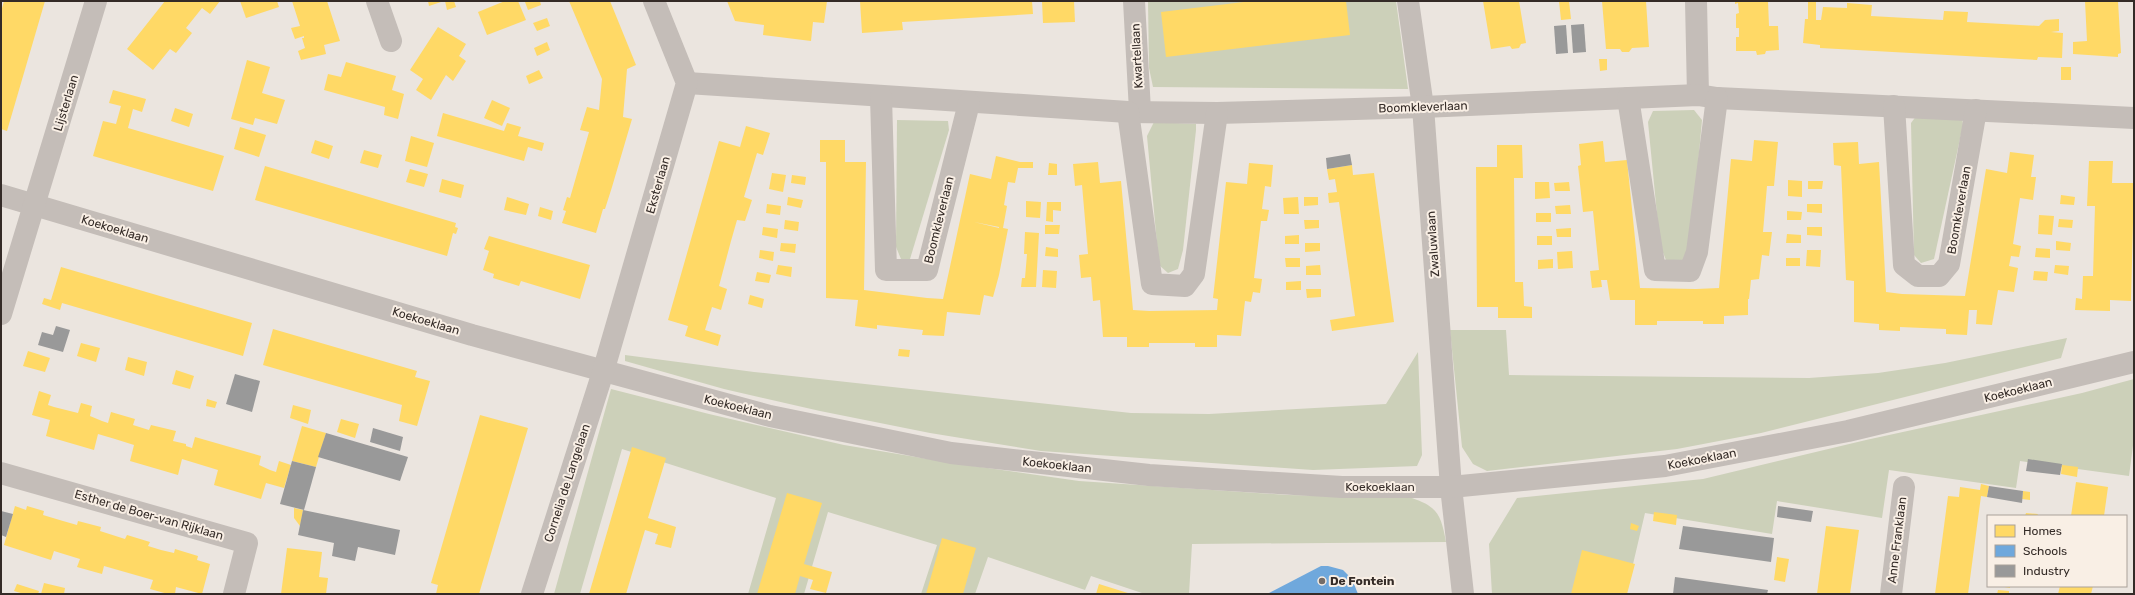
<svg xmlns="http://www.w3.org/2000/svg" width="2135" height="595" font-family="Rubik,sans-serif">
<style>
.green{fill:#ccd0b9}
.homes{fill:#ffd966;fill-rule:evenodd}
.schools{fill:#6fa8dc}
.industry{fill:#999}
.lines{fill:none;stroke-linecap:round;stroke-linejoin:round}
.minor{stroke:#c4bdb8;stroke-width:22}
.poi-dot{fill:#746c67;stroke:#f9efe5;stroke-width:1.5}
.labels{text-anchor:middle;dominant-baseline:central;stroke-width:4;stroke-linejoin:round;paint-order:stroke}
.street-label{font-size:12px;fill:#342b27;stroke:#f9efe5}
.poi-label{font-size:12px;font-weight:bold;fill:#342b27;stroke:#f9efe5;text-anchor:start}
</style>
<rect width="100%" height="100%" fill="#ebe5df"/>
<g class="green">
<path d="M1148,1H1396L1408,89L1153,87L1149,68Z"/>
<path d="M1694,110L1702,120L1691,242L1689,255L1679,266L1668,265L1660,245L1648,122L1653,111Z"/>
<path d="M1917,115L1962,117L1963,125L1934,259L1921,263L1914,255L1911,123Z"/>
<path d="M897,120L948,121L949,130L910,259H901L896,247Z"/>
<path d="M1154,122L1196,124V130L1183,250L1178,269L1168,273L1159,265L1147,136Z"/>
<path d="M1450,330H1506L1509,375L1809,378L1878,373L1945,363L2067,338L2061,358L1761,433L1677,449L1487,471L1473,464L1462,447Z"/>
<path d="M1418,352L1422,455L1417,466L1313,470L1041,451L930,433L820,411L724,389L625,361V355L754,372L1131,413L1209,414L1386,404Z"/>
<path d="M2134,379V438L2129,476L2020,461L2016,488L1889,470L1882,518L1777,501L1772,534L1645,513L1626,594H1492L1489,544L1517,498L1703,479L1866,440L2082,393Z"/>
<path d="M611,389L709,414L844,445L952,463L1079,481L1288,495L1412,498C1438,507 1441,515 1446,542L1192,544L1189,594H1145L1091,576L1085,590L988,557L975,594H921L937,545L828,512L804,594H748L776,498L622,449L580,594H554Z"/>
</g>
<g class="homes">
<path d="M4,1H45L7,131L1,129V12Z"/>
<path d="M165,1H220L210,14L202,8L186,28L192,33L176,53L170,49L153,70L127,49Z"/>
<path d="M240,1H277L279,7L246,18Z"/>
<path d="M292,1H327L340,41L324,45L326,54L301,60L298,51L305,48L302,38H304V36L295,39L291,28L300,26Z"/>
<path d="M428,1H444L429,6Z"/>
<path d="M445,1H454L456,7L447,10Z"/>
<path d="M505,1H518L526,20L487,35L478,12Z"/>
<path d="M527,1H540L541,5L528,10L525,2Z"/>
<path d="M569,1H610L636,65L627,69L623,117L632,119L612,187L605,209H603L596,233L562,223L566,211L563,210L567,197L570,198L589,132L580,130L587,107L599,110L602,79Z"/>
<path d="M727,1H827L824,23L813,22L811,41L763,35L764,25L735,21Z"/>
<path d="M860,1H1032L1033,14L902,22L903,30L862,33Z"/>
<path d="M1042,1H1074L1075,22L1043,23Z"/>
<path d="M1252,1H1346L1350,35L1166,57L1161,12Z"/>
<path d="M1483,1H1519L1526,43L1521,44L1519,48L1512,49L1510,46L1491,49Z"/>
<path d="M1559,1H1569L1571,19L1561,20Z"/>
<path d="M1602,1H1646L1649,47L1632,48L1629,52H1622L1620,49H1606Z"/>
<path d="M1735,1H1768L1769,26H1778L1779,50L1766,51L1765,54L1757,55L1756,51H1736V37H1739V28H1736V14L1739,13L1738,3L1735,4Z"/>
<path d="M1808,1H1816V20H1821L1823,7L1847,8V3L1872,5L1871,16L1943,20L1944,11L1968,12L1967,22L2039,26L2045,20L2059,19V31L2051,32L2063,33L2062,58L2038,57L2037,60L1820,48V45L1803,43L1805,19H1808Z"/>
<path d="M2085,1H2118L2121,53L2118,54V57L2073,54V42L2087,41Z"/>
<path d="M547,18L550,26L537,31L533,23Z"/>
<path d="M438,27L466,44L459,56L466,61L453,81L446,75L431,100L416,90L423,79L410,70Z"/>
<path d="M547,42L550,50L537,56L534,48Z"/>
<path d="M1599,59H1607V70L1600,71Z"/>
<path d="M247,60L270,67L262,93L285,100L277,124L255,118L253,125L231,119Z"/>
<path d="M346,62L396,76L392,90L404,94L398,119L384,115L385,107L324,90L328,74L341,77Z"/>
<rect x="2061" y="67" width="10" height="13"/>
<path d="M539,70L543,78L529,84L526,76Z"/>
<path d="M113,90L146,99L142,112L133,109L128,128L224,156L213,191L93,156L103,121L116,124L121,106L109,103Z"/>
<path d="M492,100L510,108L502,126L484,118Z"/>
<path d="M175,108L193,114L189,127L171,121Z"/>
<path d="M443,113L504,131L507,123L521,127L518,136L544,143L542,151L528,147L524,161L437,136Z"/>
<path d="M746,126L770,133L763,155L757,153L744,197L752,200L745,221L737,220L731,241L719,286L727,289L721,310L712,307L705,330L721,335L718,346L685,336L688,326L668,320L719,141L740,147Z"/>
<path d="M240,127L266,135L259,157L234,149Z"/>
<path d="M411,136L434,143L427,167L405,161Z"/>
<path d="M315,140L333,146L329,159L311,153Z"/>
<path d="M820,140H845V162H866L864,290L927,298L943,299L970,174L991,179L996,156L1020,162H1033V168H1018L1015,183L1008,182L1004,205L1007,206L1003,228L1008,229L999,275L993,297L984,295L980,315L947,312L944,336L922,335L923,330L877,325V329L855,326L858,300L826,298V162H820ZM974,222L999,227V228Z"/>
<path d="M1754,140L1778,142L1774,186H1767L1763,232H1772L1769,256L1762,255L1759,279L1751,280L1749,299H1748V315L1724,316V324H1703V321H1657V325H1635V300H1610L1607,280H1601L1602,287L1592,288L1590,271L1599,270L1593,211L1583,212L1578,166L1581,165L1579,144L1603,141L1605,162L1627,160L1640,288L1696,289L1719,288L1731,159L1752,161Z"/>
<path d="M1858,142L1859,164L1879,162L1886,292L1902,294L1965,296L1986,169L2007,173L2010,152L2034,155L2031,177H2036L2033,200L2020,198L2013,244L2021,246L2019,257L2011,256L2009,266L2018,268L2014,292L1998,290L1992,325L1976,324L1977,310H1969L1967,335L1946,334V329L1900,327V331L1879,330V324L1854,322V281L1846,280L1841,166L1834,165L1833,143Z"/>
<path d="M1497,145H1522L1523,178H1514L1515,282H1523L1524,306L1532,307V318H1498V307H1477L1476,167H1497Z"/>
<path d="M364,150L382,155L378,168L360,163Z"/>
<path d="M2089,161H2113L2112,183H2134L2131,301L2110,300V311L2075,310L2076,298L2082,299L2083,276H2093L2095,206H2087Z"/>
<path d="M1098,162L1100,183L1121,181L1133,310L1149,311L1217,310L1218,299L1213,298L1226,182L1247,184L1249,163L1273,165L1271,187L1265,186L1262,209L1269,210L1267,221H1261L1254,278L1262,279L1260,293L1253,292L1251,302L1245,301L1241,336L1217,335V347H1195V343H1149V347H1127V337H1103L1100,300L1093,301L1091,277L1081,278L1079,255L1088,254L1082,185L1075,186L1073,164Z"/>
<path d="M1049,163L1057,164V175H1048Z"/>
<path d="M1352,165L1353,175L1374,173L1394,322L1332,331L1330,320L1355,316L1339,202L1329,203L1328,193L1337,192L1335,179L1329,180L1327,169Z"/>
<path d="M265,166L456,223L455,227L458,228L456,234L453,233L447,256L255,200Z"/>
<path d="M410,169L428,174L424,187L406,182Z"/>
<path d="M772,173L786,175L783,192L769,189Z"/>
<path d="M792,175L806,177L805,185L791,183Z"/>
<path d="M442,179L464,185L461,198L439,192Z"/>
<path d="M1788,180L1802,181V197L1788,196Z"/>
<path d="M1808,181H1823L1822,189H1808Z"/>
<path d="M1535,182H1549L1550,198L1535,199Z"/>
<path d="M1569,182L1570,191H1555L1554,183Z"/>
<path d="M2061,195L2075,197L2074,205L2060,204Z"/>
<path d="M507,197L529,204L526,215L504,210Z"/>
<path d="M788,197L803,200L801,208L787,205Z"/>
<path d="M1298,197L1299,214H1284L1283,198Z"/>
<path d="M1304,197H1318V205L1304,206Z"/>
<path d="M1026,201L1041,202L1040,218L1026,217Z"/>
<path d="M1047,202H1061V211L1053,210V222L1046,221Z"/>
<path d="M767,204L781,206L780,215L766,213Z"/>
<path d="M1807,204H1822V213L1807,212Z"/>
<path d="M1570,205L1571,214H1556L1555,206Z"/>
<path d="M540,207L553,211L551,220L538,216Z"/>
<path d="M1787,211L1802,212L1801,220H1787Z"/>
<rect x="1536" y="213" width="15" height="9"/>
<path d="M2039,215L2054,216L2052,235L2038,234Z"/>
<path d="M2059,219L2073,220L2072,228L2058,227Z"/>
<path d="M785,220L799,222L798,231L784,229Z"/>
<path d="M1304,220H1319V228L1305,229Z"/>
<path d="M1045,225H1060L1059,234H1045Z"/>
<path d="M763,227L778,229L777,238L762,235Z"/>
<path d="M1807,227H1822V236L1807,235Z"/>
<path d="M1571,228V237H1557L1556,229Z"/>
<path d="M1025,232L1039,233L1036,287H1021L1022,278H1025L1027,254H1024Z"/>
<path d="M1787,234L1801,235V243H1786Z"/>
<path d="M1299,235V244H1285V236Z"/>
<path d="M489,236L590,265L580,299L521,281L519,286L493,278L494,274L483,270L489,251L484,249Z"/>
<rect x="1537" y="236" width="15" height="9"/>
<path d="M2056,241L2071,243L2070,251L2056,250Z"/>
<path d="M781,243L796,244L795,253L780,251Z"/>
<path d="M1305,243H1320V251L1305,252Z"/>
<path d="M1046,247L1058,249V257L1045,256Z"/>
<path d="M2036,248L2050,249V258L2035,257Z"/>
<path d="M760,250L774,252L773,261L759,258Z"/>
<path d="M1807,250H1821L1820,267L1806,266Z"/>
<path d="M1572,251L1573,268L1558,269L1557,252Z"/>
<path d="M1285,258H1300V267H1286Z"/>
<rect x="1786" y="258" width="14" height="8"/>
<path d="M1553,259V268L1538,269V260Z"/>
<path d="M778,265L792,267L791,277L776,274Z"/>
<path d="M1320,265L1321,275H1306V266Z"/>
<path d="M2055,265L2069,266L2068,275L2054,273Z"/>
<path d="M61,267L252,323L243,356L62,303L60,310L42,304L44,298L51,300Z"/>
<path d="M1043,270L1057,271L1056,288L1042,287Z"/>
<path d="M2034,271L2048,272L2047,281L2033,280Z"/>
<path d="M757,272L771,275L769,283L755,281Z"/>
<path d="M1301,281V290H1286V282Z"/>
<path d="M1306,289H1321V297L1307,298Z"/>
<path d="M750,295L764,299L762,308L748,304Z"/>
<path d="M273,329L417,371L415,377L430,381L417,426L399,421L402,405L263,365Z"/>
<path d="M81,343L100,348L96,362L77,356Z"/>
<path d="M899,349L910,350L909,357L898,356Z"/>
<path d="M28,351L50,358L45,372L23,366Z"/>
<path d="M128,357L147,362L144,376L125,370Z"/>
<path d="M176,370L194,376L190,389L172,384Z"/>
<path d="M39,391L51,395L48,405L54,407L78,413L81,403L92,406L90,416L102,421L108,423L111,412L135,419L133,425L149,430L151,425L176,431L173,441L186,444V446L192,448L195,437L261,456L259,465L270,470L276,472L279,461L291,465L284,488L266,483L261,499L214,485L218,470L182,459L178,475L130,461L134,445L115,439L98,434L94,450L46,436L50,420L32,415Z"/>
<path d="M207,399L217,402L215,408L206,406Z"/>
<path d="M293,405L311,410L308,424L290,418Z"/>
<path d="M480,415L528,428L479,594H436L438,585L431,583Z"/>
<path d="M341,419L359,424L355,438L337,432Z"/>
<path d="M302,426L326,433L316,467L292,461Z"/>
<path d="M632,447L666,458L648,518L676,527L671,548L655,544L658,534L645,530L626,594H589Z"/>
<path d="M2062,465L2078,467L2077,477L2061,474Z"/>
<path d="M2076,482L2108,487L2104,516H2071Z"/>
<path d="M1981,484L1989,486L1987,497L1981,496L1968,594H1935L1948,496L1959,497L1960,487L1980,490Z"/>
<path d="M2023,491L2030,492V500L2022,499Z"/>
<path d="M787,493L822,503L804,564L832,572L826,593L810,589L813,580L800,576L795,594H757Z"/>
<path d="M15,506L26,510L27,506L44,511L43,515L63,521L77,525L78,521L101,527L100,531L125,539L127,535L150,542L148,546L161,550L174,553L175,549L198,556L197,560L210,564L202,594L176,587L175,594H168L150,589L153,580L104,566L102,574L77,567L80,559L54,551L51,560L4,545Z"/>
<path d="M294,508L303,510L300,526L294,518Z"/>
<path d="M1654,512L1677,515L1676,525L1653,521Z"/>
<path d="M2026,513L2038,514L2037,516H2025Z"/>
<path d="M1631,523L1639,526L1637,531L1630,529Z"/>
<path d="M1826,526L1859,530L1850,594H1817Z"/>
<path d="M942,538L976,548L963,594H926Z"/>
<path d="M287,548L322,552L319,577L328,578L326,594H281Z"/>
<path d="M1582,550L1635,564L1627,594H1571Z"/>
<path d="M1777,557L1789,559L1785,582L1774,580Z"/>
<path d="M44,583L65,588L64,594H41Z"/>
<path d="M17,584L39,591L38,594H24L14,591Z"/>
<path d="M1099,584L1131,594H1096Z"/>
<path d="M1999,586H2010V588Z"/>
<path d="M2060,586H2093L2091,594H2058Z"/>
<path d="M1998,590L2009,591V594H1997Z"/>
</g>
<path class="schools" d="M1321,566H1328L1343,570L1352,579L1358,594H1267Z"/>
<g class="industry">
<path d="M1584,24L1586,52L1573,53L1571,25Z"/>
<path d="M1566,25L1568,53L1556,54L1554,26Z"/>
<path d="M1350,154L1352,165L1327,169L1326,158Z"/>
<path d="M56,326L70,330L63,352L38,345L42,332L53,335Z"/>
<path d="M235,374L260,381L252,412L226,404Z"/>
<path d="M373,428L403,437L400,451L370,442Z"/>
<path d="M326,433L408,457L400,481L318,457Z"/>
<path d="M2028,459L2062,464L2060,475L2026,471Z"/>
<path d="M292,461L316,467L304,510L280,504Z"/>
<path d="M1989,486L2023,491L2022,503L1987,497Z"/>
<path d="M1778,506L1813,511L1811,522L1777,517Z"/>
<path d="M303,510L400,530L395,555L358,547L355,561L332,556L334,543L298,535Z"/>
<path d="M1,511L13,514L6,537L1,535Z"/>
<path d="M1683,526L1774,538L1771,562L1679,549Z"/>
<path d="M1675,577L1768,590L1767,594H1673Z"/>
</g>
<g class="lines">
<g class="minor">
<path d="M377,1L391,41"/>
<path d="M1134,1L1140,111"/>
<path d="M1408,1L1423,107L1451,487L1463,594"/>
<path d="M1696,1L1698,95"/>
<path d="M687,83L1128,112L1217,113L1423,107L1698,95L1717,98L2134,118"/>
<path d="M881,97L886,270H927L969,103"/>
<path d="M1628,98L1655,270L1690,271L1697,252L1717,98"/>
<path d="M1894,106L1904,265L1918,276H1939L1949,264L1976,110"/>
<path d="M1128,112L1152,284L1185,286L1194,274L1217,113"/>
<path d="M1,195L472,335L770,416L951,453L1149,475L1342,487H1451L1665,466L1848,431L2134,362"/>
<path d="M1,314L96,1"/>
<path d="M1,473L247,543L234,594"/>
<path d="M532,594L603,372L687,83L654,1"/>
<path d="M1891,594L1904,487"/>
</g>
</g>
<circle class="poi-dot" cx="1322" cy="581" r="4"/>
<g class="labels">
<g class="street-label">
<text transform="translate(1137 56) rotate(-93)">Kwartellaan</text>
<text transform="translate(66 103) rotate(-73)">Lijsterlaan</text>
<text transform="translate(1423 107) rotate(-2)">Boomkleverlaan</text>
<text transform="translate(658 185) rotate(-74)">Eksterlaan</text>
<text transform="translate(1959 210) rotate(-80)">Boomkleverlaan</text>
<text transform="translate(939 220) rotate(-76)">Boomkleverlaan</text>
<text transform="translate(115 229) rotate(17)">Koekoeklaan</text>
<text transform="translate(1433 244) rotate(-94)">Zwaluwlaan</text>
<text transform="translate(426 321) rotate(17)">Koekoeklaan</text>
<text transform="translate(2018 390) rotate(-14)">Koekoeklaan</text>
<text transform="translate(738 407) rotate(14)">Koekoeklaan</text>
<text transform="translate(1702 459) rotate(-11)">Koekoeklaan</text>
<text transform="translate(1057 465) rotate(6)">Koekoeklaan</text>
<text transform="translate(567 483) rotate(-72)">Cornelia de Langelaan</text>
<text x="1380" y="487">Koekoeklaan</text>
<text transform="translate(149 515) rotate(16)">Esther de Boer-van Rijklaan</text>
<text transform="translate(1897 540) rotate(-83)">Anne Franklaan</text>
</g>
<g class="poi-label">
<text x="1330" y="581">De Fontein</text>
</g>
</g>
<rect width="2135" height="595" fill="none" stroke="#342b27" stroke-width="4"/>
<rect x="1987" y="515" width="140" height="72" fill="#f9efe5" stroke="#aaa199"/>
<rect x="1995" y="525" width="20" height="12" fill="#ffd966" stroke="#aaa199"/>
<text x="2023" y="535" font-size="12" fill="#342b27">Homes</text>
<rect x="1995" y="545" width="20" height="12" fill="#6fa8dc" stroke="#aaa199"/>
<text x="2023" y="555" font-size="12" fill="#342b27">Schools</text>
<rect x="1995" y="565" width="20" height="12" fill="#999999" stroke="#aaa199"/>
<text x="2023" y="575" font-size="12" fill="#342b27">Industry</text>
</svg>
